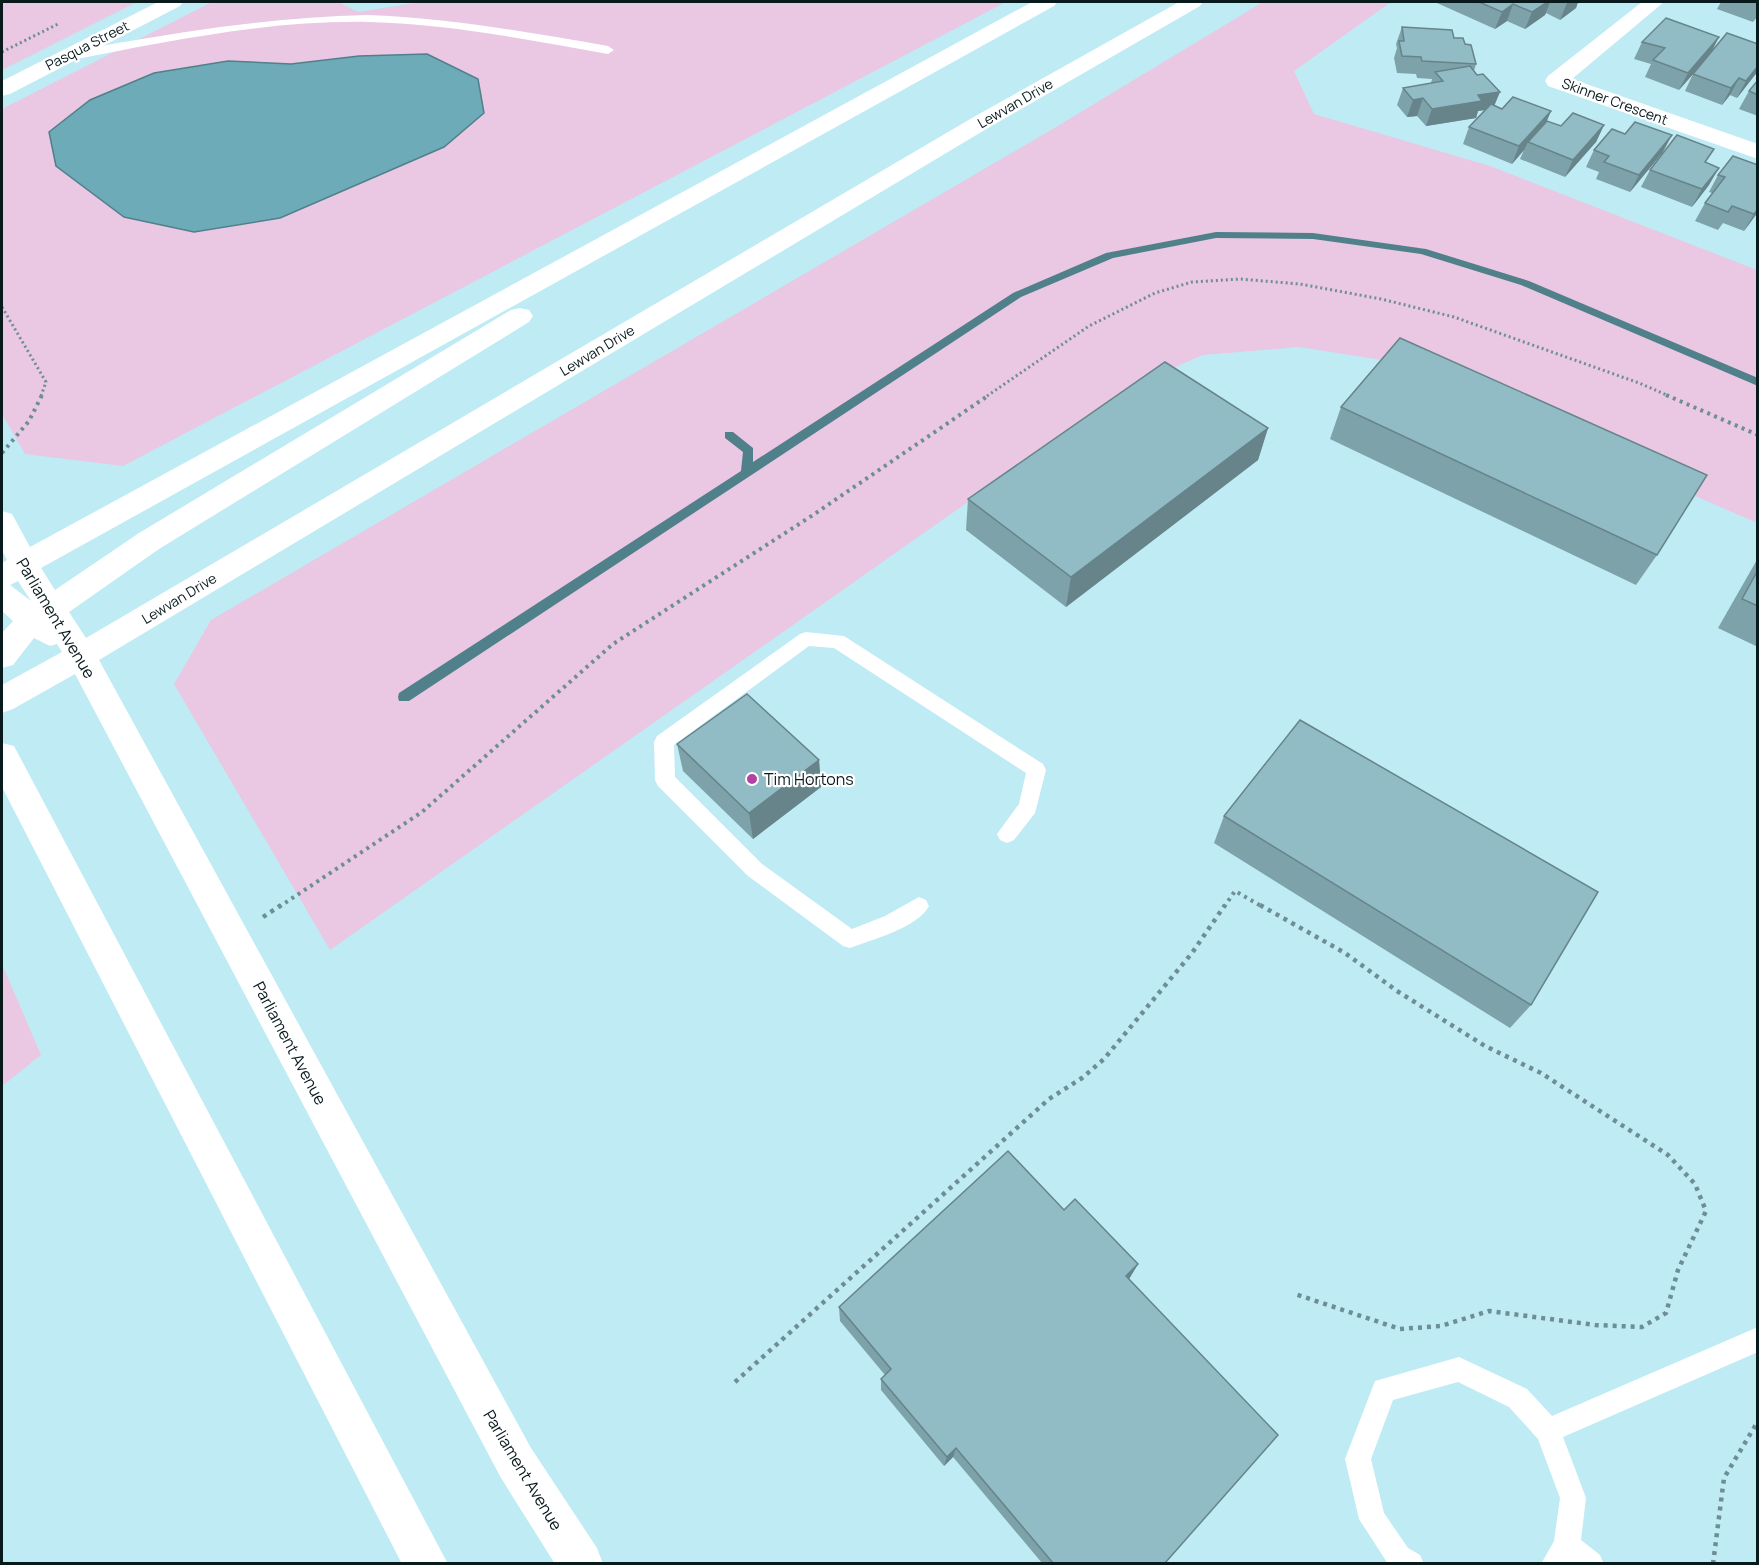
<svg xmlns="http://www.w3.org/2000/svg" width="1759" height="1565" font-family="Manrope,sans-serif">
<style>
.green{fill:#eac7e2}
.water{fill:#6eabb8;stroke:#50808a;stroke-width:1.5}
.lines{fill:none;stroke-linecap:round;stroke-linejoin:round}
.stream{fill:#50808a;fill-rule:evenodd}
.path-far2{stroke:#6e8e95;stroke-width:3;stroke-dasharray:2 3;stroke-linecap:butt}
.path-far1{stroke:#6e8e95;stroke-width:4;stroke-dasharray:3 4.5;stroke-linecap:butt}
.path{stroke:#6e8e95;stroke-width:4.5;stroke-dasharray:4 5;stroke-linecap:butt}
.lane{fill:#fff;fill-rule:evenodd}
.street{fill:#fff;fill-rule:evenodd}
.secondary{fill:#fff;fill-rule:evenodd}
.wall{fill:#7da2a9}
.shaded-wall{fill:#66848a}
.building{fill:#91bcc5;stroke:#66848a;stroke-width:1.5}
.poi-dot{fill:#b243a0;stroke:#fff;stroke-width:2}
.labels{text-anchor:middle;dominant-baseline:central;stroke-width:4.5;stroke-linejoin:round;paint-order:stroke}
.far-street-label{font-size:14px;fill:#091a1d;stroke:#fff}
.street-label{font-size:16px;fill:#091a1d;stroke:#fff}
.poi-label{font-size:16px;fill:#091a1d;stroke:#fff;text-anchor:start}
</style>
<rect width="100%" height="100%" fill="#bfebf5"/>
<g class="green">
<path d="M2,2H137L2,70Z"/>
<path d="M212,2H338L358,12L422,2H1006L123,466L25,454L2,414V109Z"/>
<path d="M1263,2H1391L1294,71L1314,114L1490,166L1757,270V523L1388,361L1299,347L1203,355L1136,384L330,950L174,684L211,620L1051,130Z"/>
<path d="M2,964L41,1055L2,1086Z"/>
</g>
<path class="water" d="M427,54L478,79L484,113L444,147L280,218L194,232L124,217L56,166L49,132L90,100L154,73L228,61L291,64L359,56Z"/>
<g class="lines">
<path class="stream" d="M1216,232L1313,233L1426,249L1529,281L1758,378V386L1521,285L1421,254L1313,239L1216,238L1113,258L1021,297L409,701H399L398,697L399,693L741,471L743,452L725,438V432H733L753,448V462L1013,293L1106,253Z"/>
<g class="path-far2">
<path d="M2,52L60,23"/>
<path d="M2,307L46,382L41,396"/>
<path d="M987,396L1089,326L1155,293L1192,282L1240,279L1300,284L1381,299L1454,317L1639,383L1669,396"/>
</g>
<g class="path-far1">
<path d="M1666,395L1758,435"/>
<path d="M2,453L29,421L42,395"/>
<path d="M279,907L422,812L613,644L813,515L989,395"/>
<path d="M1224,907L1235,891L1263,907"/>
</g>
<g class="path">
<path d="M1260,905L1345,953L1397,991L1485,1046L1541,1073L1668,1155L1695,1184L1706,1211L1678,1270L1666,1313L1642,1327L1595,1325L1489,1311L1441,1326L1400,1329L1295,1294"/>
<path d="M263,917L281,905"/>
<path d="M735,1382L1049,1099L1082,1078L1104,1059L1192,953L1225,905"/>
<path d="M1713,1564L1724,1478L1758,1421"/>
</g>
<g class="lane">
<path d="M367,15C449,18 527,32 608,46L614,50L608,54C528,40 450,24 369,22C267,20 165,42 66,61L60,57C67,49 100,47 112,44C197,29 281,17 367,15Z"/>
<path d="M806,632L844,636L1043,764L1046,770L1035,813L1014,840L1007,843L1000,840L997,834L1019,804L1026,773L834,648L809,646L674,745L675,777L762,864L852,929L885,916L919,897L926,900L929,906C919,927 871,940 850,948L843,946L748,876L658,786L655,780L654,742L657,736L800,634Z"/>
<path d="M1758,1327V1352L1563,1437L1586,1498L1581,1540L1600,1555L1604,1564H1541L1554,1541L1560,1498L1538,1439L1509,1407L1458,1382L1393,1400L1371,1459L1384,1513L1408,1548L1420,1555L1424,1564H1388L1359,1519L1345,1459L1375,1381L1459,1357L1527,1389L1552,1416Z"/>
</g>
<path class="street" d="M1642,2H1664L1572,79L1758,144V159L1548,86L1545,81L1548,76Z"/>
<g class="secondary">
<path d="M158,2H183L180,6L10,94L2,96V81Z"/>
<path d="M1032,2H1057L1054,6L41,568L55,590L139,533L511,310L520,308L529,310L533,316L529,322L159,549L69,612L86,638L972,118L1179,2H1203L1200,6L988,128L99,660L531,1448L597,1548L603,1564H555L501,1478L75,674L13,709L2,713V685L62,652L57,644L50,646L34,638L13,665L2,668V633L13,621L2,611V563L7,560L2,550V511L12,514L30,547ZM18,581L31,601L10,585Z"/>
<path d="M2,743L14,746L448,1564H402L2,787Z"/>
</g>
</g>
<g class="wall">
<path d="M1437,2H1578L1576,8L1560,20L1546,13L1545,15L1525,29L1507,21L1495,29L1437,3Z"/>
<path d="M1721,2H1758V16L1753,22L1717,9Z"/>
<path d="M1402,27L1454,38L1465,44L1476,64L1474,71L1494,106L1502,109L1551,111L1546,122L1561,126L1604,125L1596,142L1565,177L1520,159L1524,150L1512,164L1463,144L1469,127L1485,110L1478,111L1476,118L1426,126L1417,116L1407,117L1397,105L1403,88L1431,83L1432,79L1417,78L1416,74L1397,73L1394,58L1397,48L1396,44Z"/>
<path d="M1642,42L1712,52L1758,44V71L1737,98L1730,95L1722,105L1685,91L1693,74L1699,67L1679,90L1645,77L1651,64L1634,59Z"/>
<path d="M1758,80V116L1739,109L1749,91Z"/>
<path d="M1594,150L1663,152L1630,192L1596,179L1599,172L1586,167Z"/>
<path d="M1758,165V212L1744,231L1723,223L1718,230L1695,221L1705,203L1712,193L1709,192L1718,175Z"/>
<path d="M1650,170L1709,185L1692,207L1641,187Z"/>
<path d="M1341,407L1657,555L1636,585L1330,439Z"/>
<path d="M1268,428L1258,460L1066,607L966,530L968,499Z"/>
<path d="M1758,558V647L1718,628Z"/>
<path d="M677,744L819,760L821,787L753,839L683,771Z"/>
<path d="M1224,816L1531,1005L1510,1028L1214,843Z"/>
<path d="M1064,1210L1138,1264L1129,1279L1165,1563H1042L953,1457L944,1466L881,1390V1379L885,1375L840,1321L839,1307Z"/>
</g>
<g class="shaded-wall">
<path d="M1547,2H1550L1545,15L1525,29L1532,12Z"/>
<path d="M1568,2H1578L1576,8L1560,20L1567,3Z"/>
<path d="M1513,4L1507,21L1495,29L1502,12Z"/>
<path d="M1719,37L1710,55L1679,90L1688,73Z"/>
<path d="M1758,66V71L1737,98L1746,81Z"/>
<path d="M1739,78L1730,95L1722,105L1731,88Z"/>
<path d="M1500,92L1493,109L1478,111L1476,118L1426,126L1432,109L1478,95Z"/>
<path d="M1423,98L1417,116L1407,117L1413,100Z"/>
<path d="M1551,111L1544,128L1528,142L1524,150L1512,164L1519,146Z"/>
<path d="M1604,125L1596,142L1565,177L1573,160Z"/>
<path d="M1672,135L1663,152L1630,192L1639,175Z"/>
<path d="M1719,168L1709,185L1692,207L1702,189Z"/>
<path d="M1758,209V212L1744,231L1754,214Z"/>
<path d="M1268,428L1258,460L1066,607L1071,577Z"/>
<path d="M819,760L821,787L753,839L749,813Z"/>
<path d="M1138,1264L1129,1279L1126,1276Z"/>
<path d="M956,1448L953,1457L944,1466L947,1457Z"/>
</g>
<g class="building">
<path d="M1479,2H1547L1532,12L1513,4L1502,12Z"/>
<path d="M1666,18L1719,37L1688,73L1653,60L1665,48L1642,42Z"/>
<path d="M1402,27L1452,30L1454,38H1463L1465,44L1471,45L1476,64L1422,61L1421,57L1402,56L1399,41H1404Z"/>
<path d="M1727,33L1758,44V66L1746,81L1739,78L1731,88L1693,74Z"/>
<path d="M1470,66L1477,75L1483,74L1500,92L1478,95L1482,101L1432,109L1423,98L1413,100L1403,88L1443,81L1435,72Z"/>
<path d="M1758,80V95L1749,91Z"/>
<path d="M1513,97L1551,111L1519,146L1469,127L1491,104L1502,109Z"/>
<path d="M1573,113L1604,125L1573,160L1528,142L1547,121L1561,126Z"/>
<path d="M1635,122L1672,135L1639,175L1604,162L1609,156L1594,150L1612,129L1625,134Z"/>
<path d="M1677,135L1714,149L1705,162L1719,168L1702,189L1650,170Z"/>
<path d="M1733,156L1758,165V209L1754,214L1732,206L1728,212L1705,203L1725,177L1718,175Z"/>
<path d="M1400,338L1707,475L1657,555L1341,407Z"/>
<path d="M1165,362L1268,428L1071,577L968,499Z"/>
<path d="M1758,570V606L1742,599Z"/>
<path d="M747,694L819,760L749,813L677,744Z"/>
<path d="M1300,720L1598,892L1531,1005L1224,816Z"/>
<path d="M1008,1151L1064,1210L1075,1199L1138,1264L1126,1276L1278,1435L1165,1563H1053L956,1448L947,1457L881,1379L891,1369L839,1307Z"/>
</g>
<circle class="poi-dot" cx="752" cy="779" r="6"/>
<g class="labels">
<g class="far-street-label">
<text transform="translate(87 45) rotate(-27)">Pasqua Street</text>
<text transform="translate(1615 101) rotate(20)">Skinner Crescent</text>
<text transform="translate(1015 103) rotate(-30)">Lewvan Drive</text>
<text transform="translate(597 350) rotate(-31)">Lewvan Drive</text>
<text transform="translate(179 598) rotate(-31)">Lewvan Drive</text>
</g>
<g class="street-label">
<text transform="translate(56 618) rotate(59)">Parliament Avenue</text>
<text transform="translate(290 1043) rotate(62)">Parliament Avenue</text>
<text transform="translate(523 1470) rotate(59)">Parliament Avenue</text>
</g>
<g class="poi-label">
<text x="764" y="779">Tim Hortons</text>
</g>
</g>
<rect width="1759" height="1565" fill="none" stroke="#091a1d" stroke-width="6"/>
</svg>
